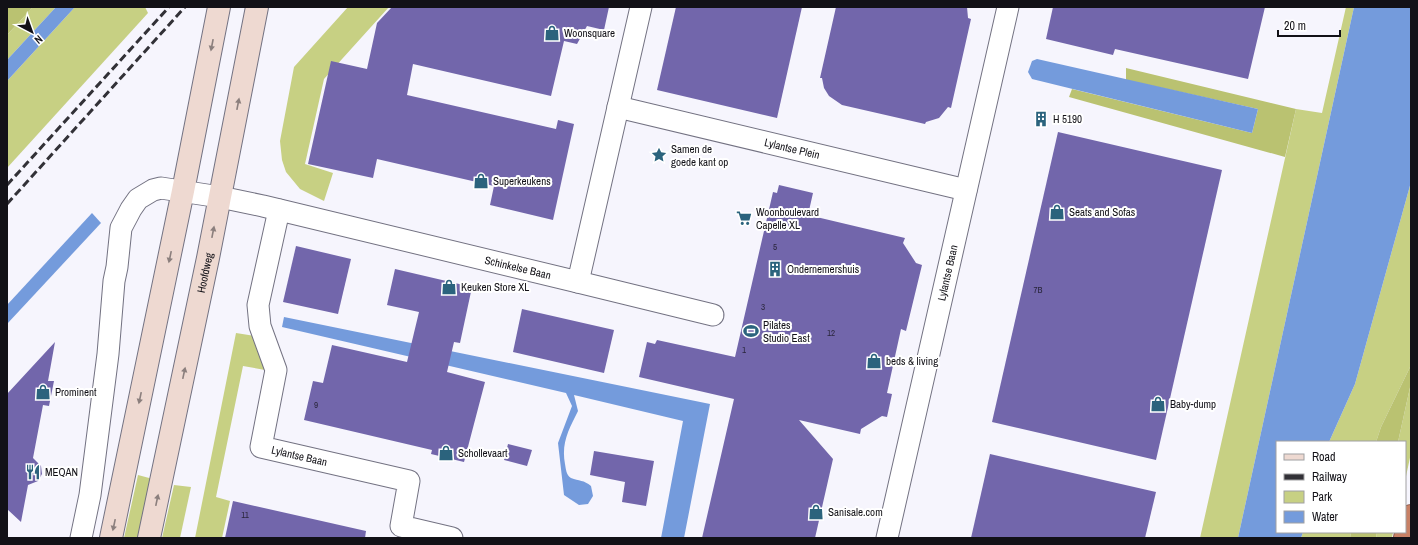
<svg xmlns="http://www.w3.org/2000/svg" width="1418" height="545" font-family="'Archivo Narrow',sans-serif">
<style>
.green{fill:#c7d083}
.forest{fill:#bac271}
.water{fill:#749bdc}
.building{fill:#7266ab}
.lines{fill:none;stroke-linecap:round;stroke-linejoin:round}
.street-casing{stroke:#737282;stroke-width:23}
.secondary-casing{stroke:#737282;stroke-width:24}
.highway-casing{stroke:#88594a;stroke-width:24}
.street{stroke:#fff;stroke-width:21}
.secondary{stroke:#eed9d1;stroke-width:22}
.highway{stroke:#c88065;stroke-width:22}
.rail{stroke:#323137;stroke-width:3;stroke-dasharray:8 4;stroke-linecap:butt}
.oneway{fill:#8b7f7d}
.labels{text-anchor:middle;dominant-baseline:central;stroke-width:4;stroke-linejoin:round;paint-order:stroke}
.number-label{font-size:9px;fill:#2a263c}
.poi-label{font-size:11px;fill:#121117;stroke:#fff;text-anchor:start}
.street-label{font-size:11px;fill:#121117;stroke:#fff}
</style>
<rect width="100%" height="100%" fill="#f6f5fd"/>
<g class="green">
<path d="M33,7H56L7,60V35Z"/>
<path d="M75,7H145L148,13L7,168V81Z"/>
<path d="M348,7H389L324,79L305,164L333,173L324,201L300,189L286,172L282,160L280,141L294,67Z"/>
<path d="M1346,7H1354L1238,538H1200L1296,109L1322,113Z"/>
<path d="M1411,182V365L1381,427L1376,442H1329L1355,384Z"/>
<path d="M236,333L255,336L265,370L243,366L216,497L230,501L222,538H195Z"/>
<path d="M1411,383V453L1405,481V442H1398Z"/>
<path d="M138,475L153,479L141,538H124Z"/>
<path d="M174,485L191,487L180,538H162Z"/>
<path d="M1303,532H1351L1350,538H1301Z"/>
<path d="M1377,532H1393L1392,538H1376Z"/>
</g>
<g class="forest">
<path d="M7,7H33L7,35Z"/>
<path d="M1126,68L1296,109L1285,157L1069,97L1072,89L1252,133L1258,109L1126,80Z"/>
<path d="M1411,365V383L1398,442H1376L1381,427Z"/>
<path d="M1351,532H1377L1376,538H1350Z"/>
</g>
<g class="water">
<path d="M56,7H75L7,81V60Z"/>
<path d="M1354,7H1411V182L1355,384L1329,442H1277V532H1303L1301,538H1238Z"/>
<path d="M1037,59L1258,109L1252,133L1032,79L1028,72L1032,61Z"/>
<path d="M92,213L101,223L7,324V305Z"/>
<path d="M284,317L710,404L684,538H661L683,421L574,395L578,411C569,429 561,443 565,464C566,469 566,475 571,478C579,481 584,480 591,486L593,496L588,504L579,505L564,495L558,443L572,406L566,393L282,327Z"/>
</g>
<g class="building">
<path d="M392,7H609L604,30L587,26L577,44L564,41L551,96L413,64L407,95L556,129L558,120L574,124L553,220L490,205L494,186L377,159L373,178L308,164L331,61L367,69L377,23Z"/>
<path d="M676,7H802L777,118L657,90Z"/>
<path d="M836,7H967L968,18L971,19L951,108L948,107L939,118L926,122L925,124L842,105L829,96L824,88L822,78H820Z"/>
<path d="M1053,7H1265L1248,79L1115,49L1113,55L1046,39Z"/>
<path d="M1058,132L1222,170L1156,460L992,422Z"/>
<path d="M779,185L813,193L808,215L905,238L903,243L916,263L922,265L906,331L901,329L887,393L892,394L887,417L882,416L861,429L860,434L799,420L833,459L815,538H702L734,399L639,377L647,342L655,344L657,340L735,357L773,192L777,193Z"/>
<path d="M296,246L351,259L338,314L283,302Z"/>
<path d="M395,269L472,287L460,343L454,342L447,372L485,382L464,462L431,454L432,450L304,420L313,381L323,383L332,345L407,362L419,312L387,305Z"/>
<path d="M522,309L614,330L604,373L513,352Z"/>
<path d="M55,342L48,381H54L49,406L43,405L33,458L41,466L42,474L38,481L28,485L21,522L7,509V394Z"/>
<path d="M508,444L532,450L527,466L504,460Z"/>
<path d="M594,451L654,461L646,506L622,502L625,482L590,475Z"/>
<path d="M990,454L1156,492L1145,538H971Z"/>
<path d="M233,501L366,531L365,538H225Z"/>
</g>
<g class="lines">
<g class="street-casing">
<g id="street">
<path id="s1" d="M618,107L966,190"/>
<path id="s2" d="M279,210L258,305L260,326L276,370L261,447L409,481L401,526L452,538"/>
<path d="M578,282L713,315"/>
<path id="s3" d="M81,538L90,495L108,354L114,281L117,267L121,228L131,209L138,199L153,190L161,188L220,197L263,206L578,282L641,7"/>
<path id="s4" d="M887,538L1008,7"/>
</g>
</g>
<g class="secondary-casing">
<g id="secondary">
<path d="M111,538L183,191L219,7"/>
<path id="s5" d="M149,538L208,258L257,7"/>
</g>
</g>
<g class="highway-casing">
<path id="highway" d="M1405,538L1411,516"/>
</g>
<use href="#street" class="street"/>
<use href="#secondary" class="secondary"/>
<use href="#highway" class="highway"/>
<g class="rail">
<path d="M7,185L169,7"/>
<path d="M7,204L185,7"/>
</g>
</g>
<defs><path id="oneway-solid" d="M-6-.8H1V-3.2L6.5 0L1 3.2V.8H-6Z"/></defs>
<g class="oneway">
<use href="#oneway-solid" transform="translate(212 45) rotate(101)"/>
<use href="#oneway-solid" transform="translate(238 104) rotate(-79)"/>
<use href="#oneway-solid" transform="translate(213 232) rotate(-79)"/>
<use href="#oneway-solid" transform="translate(170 257) rotate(102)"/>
<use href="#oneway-solid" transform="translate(184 373) rotate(-78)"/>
<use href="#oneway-solid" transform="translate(140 398) rotate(102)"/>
<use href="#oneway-solid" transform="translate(157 500) rotate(-78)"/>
<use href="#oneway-solid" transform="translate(114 525) rotate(102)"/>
</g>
<defs>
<g id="shop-bare" transform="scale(1.2)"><path d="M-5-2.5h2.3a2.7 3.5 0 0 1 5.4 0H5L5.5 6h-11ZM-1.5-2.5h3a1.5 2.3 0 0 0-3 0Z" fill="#2b637d" stroke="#fff" stroke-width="2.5" paint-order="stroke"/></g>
<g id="building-bare" transform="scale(1.2)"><path d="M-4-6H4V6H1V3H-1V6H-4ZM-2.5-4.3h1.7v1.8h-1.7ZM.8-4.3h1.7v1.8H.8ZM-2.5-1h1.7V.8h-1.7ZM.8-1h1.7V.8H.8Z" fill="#2b637d" stroke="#fff" stroke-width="2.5" paint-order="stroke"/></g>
<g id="sight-bare" transform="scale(1.2)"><path d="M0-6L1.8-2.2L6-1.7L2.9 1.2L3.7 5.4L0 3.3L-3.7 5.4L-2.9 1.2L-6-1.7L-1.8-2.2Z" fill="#2b637d" stroke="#fff" stroke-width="2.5" paint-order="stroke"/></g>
<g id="supermarket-bare" transform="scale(1.2)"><path d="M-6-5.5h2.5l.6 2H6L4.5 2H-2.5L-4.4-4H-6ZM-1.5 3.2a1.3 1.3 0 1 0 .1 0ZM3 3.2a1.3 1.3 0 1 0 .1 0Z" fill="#2b637d" stroke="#fff" stroke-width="2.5" paint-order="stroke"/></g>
<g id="stadium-bare" transform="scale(1.2)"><path d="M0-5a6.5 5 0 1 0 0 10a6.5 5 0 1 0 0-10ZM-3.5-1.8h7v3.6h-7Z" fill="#2b637d" stroke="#fff" stroke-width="2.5" paint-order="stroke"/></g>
<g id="restaurant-bare" transform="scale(1.2)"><path d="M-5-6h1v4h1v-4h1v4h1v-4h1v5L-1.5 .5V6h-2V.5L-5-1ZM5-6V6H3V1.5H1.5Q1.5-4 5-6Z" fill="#2b637d" stroke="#fff" stroke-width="2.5" paint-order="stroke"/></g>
</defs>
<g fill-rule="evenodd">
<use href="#shop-bare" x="552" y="33"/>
<use href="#building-bare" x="1041" y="119"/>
<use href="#sight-bare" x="659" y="155"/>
<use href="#shop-bare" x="481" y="181"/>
<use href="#shop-bare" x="1057" y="212"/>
<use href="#supermarket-bare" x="744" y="218"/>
<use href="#building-bare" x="775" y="269"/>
<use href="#shop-bare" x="449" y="287"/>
<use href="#stadium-bare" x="751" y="331"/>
<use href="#shop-bare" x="874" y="361"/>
<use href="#shop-bare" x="43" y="392"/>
<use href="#shop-bare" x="1158" y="404"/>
<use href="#shop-bare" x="446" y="453"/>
<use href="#restaurant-bare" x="33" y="472"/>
<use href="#shop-bare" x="816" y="512"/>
</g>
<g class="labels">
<g class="number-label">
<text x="775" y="247">5</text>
<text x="1038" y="290">7B</text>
<text x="763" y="307">3</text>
<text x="831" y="333">12</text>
<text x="744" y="350">1</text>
<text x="316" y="405">9</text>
<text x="245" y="515">11</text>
</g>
<g class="poi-label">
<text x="564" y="33">Woonsquare</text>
<text x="1053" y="119">H 5190</text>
<text x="671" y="149">Samen de<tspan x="671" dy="13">goede kant op</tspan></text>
<text x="493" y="181">Superkeukens</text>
<text x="756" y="212">Woonboulevard<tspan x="756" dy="13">Capelle XL</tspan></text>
<text x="1069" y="212">Seats and Sofas</text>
<text x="787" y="269">Ondernemershuis</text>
<text x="461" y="287">Keuken Store XL</text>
<text x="763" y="325">Pilates<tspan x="763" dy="13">Studio East</tspan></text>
<text x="886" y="361">beds &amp; living</text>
<text x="55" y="392">Prominent</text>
<text x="1170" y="404">Baby-dump</text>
<text x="458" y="453">Schollevaart</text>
<text x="45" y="472">MEQAN</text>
<text x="828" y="512">Sanisale.com</text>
</g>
<g class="street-label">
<text stroke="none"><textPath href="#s1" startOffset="179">Lylantse Plein</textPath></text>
<text stroke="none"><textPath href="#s3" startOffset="738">Schinkelse Baan</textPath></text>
<text stroke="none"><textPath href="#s4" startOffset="272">Lylantse Baan</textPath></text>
<text stroke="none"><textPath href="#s5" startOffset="271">Hoofdweg</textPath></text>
<text stroke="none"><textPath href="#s2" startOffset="283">Lylantse Baan</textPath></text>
</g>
</g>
<rect width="1418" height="545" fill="none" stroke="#121117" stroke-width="16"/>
<rect x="1276" y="441" width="130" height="92" fill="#ffffff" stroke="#a0a0a2"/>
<rect x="1284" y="454" width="20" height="6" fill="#eed9d1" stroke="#a0a0a2"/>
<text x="1312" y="461" font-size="12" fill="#121117">Road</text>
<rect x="1284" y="474" width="20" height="6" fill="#323137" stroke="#a0a0a2"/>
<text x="1312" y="481" font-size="12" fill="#121117">Railway</text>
<rect x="1284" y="491" width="20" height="12" fill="#c7d083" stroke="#a0a0a2"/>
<text x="1312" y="501" font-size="12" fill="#121117">Park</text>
<rect x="1284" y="511" width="20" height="12" fill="#749bdc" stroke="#a0a0a2"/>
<text x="1312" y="521" font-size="12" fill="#121117">Water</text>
<g transform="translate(32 32) rotate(139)" stroke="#ffffff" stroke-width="3" paint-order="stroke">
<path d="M0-3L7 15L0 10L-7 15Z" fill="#121117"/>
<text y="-6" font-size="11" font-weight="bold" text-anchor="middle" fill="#121117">N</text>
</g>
<path d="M1278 30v6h62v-6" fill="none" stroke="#121117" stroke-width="2"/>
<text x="1284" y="30" font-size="12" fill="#121117" stroke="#ffffff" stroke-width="3" paint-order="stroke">20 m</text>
</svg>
